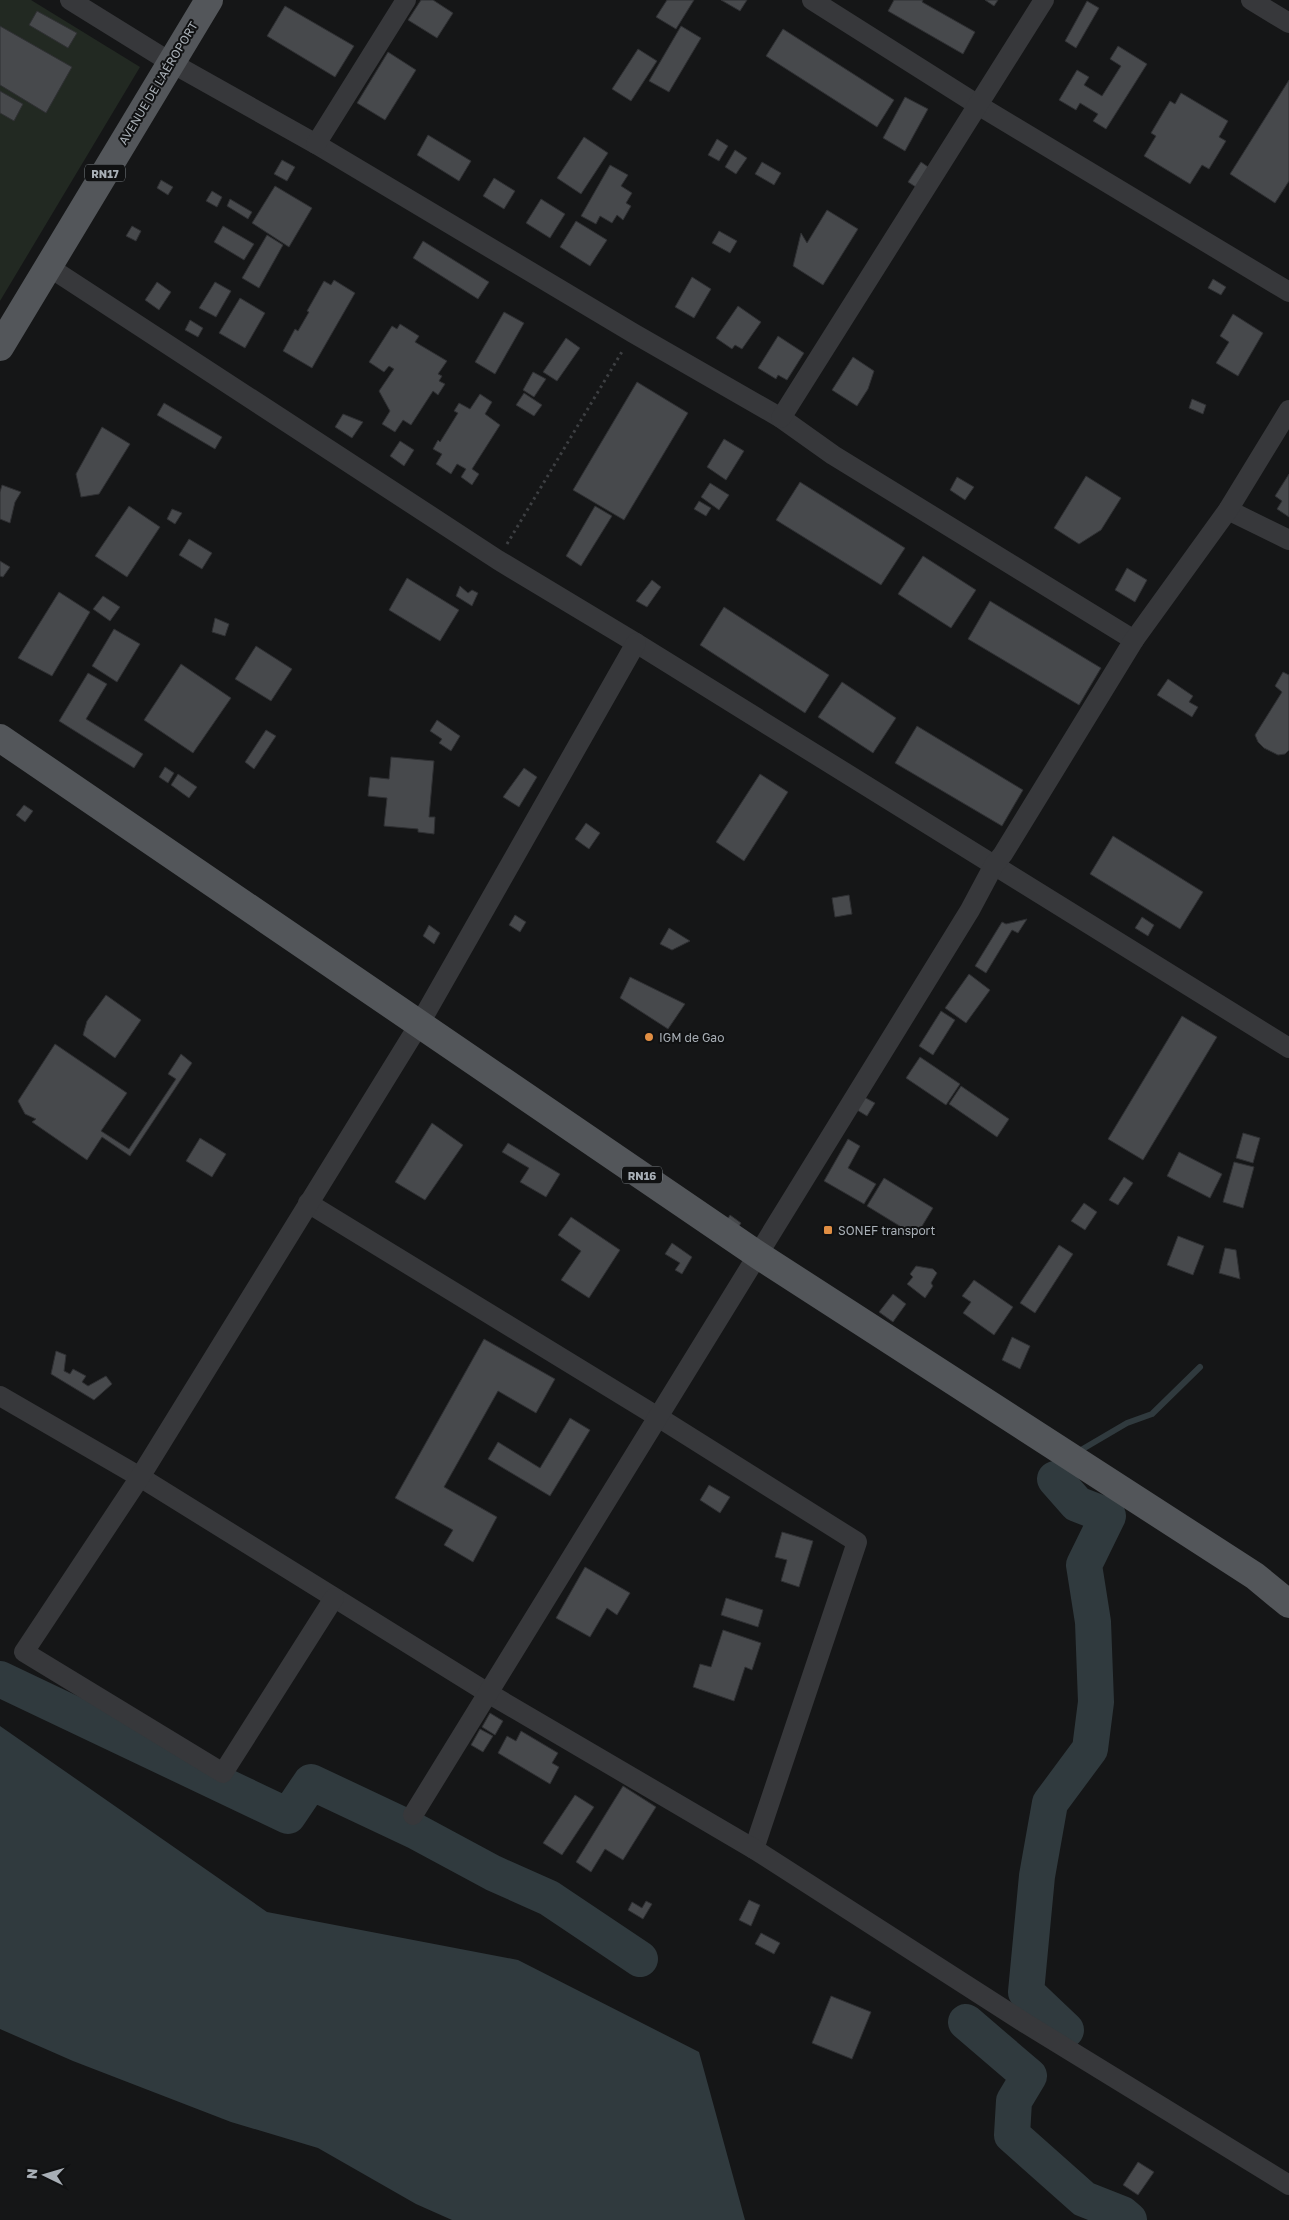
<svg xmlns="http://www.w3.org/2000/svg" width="1289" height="2220" font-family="'Golos Text',sans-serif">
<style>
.green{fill:#222922}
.water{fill:#303a3e}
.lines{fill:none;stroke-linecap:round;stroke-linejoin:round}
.stream{stroke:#303a3e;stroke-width:6}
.river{stroke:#303a3e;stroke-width:36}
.building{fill:#47494c;stroke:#2f3033}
.path{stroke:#3d3f42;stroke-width:3;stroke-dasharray:2.5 4;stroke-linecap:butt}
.street{stroke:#37383b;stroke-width:20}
.primary{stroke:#53565a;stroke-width:28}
.poi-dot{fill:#e08e43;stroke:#101112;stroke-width:2}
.labels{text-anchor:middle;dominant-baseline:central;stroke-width:4;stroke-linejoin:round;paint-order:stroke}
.shield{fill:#101112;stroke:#7a8085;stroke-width:1}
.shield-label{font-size:11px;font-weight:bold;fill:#a8afb6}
.street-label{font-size:12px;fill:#a8afb6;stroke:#101112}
.poi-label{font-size:12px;fill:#a8afb6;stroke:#101112;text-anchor:start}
</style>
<rect width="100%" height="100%" fill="#151617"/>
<path class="green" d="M0,0H31L140,67L0,301Z"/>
<path class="water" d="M0,1726L267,1912L518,1960L699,2052L745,2220H452L416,2204L318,2148L231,2122L73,2061L0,2029Z"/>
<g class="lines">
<path class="stream" d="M1081,1450L1127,1423L1152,1414L1200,1367"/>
<g class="river">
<path d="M1055,1479L1077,1504L1108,1516L1084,1565L1093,1622L1096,1702L1090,1749L1050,1803L1037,1876L1026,1992L1066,2030"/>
<path d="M0,1679L288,1816L311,1782L415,1831L493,1873L549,1898L640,1959"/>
<path d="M966,2022L1029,2076L1014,2101L1012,2135L1084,2199L1122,2214L1129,2220"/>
</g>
</g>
<g class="building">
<path d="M421,0H433L453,13L437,38L408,20Z"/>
<path d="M667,0H694L676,29L656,17Z"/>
<path d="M721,0H747L740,11Z"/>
<path d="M894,0H923L922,2L975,32L963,54L888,11Z"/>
<path d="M985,0H998L994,6Z"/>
<path d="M1087,1L1099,8L1076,48L1065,41Z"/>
<path d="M285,6L354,46L335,77L267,36Z"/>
<path d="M37,11L77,33L68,48L29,25Z"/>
<path d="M0,26L72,67L46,113L0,85Z"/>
<path d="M681,26L701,38L669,92L649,81Z"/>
<path d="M783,29L894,100L877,127L766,56Z"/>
<path d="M1118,46L1147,64L1106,129L1093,121L1098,114L1080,103L1076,110L1059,100L1077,70L1089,77L1084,85L1102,96L1121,66L1110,59Z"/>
<path d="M638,49L657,61L631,101L612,89Z"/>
<path d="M388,52L416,70L385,120L357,103Z"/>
<path d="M1289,80V181L1275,203L1230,174Z"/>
<path d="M0,91L23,104L14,121L0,113Z"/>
<path d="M1181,93L1228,121L1219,137L1226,141L1209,169L1202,165L1190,184L1144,156L1156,136L1151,133L1170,101L1175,104Z"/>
<path d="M905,97L928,109L905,151L883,138Z"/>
<path d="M428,135L471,161L459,181L417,155Z"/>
<path d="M584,137L608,153L581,194L557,178Z"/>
<path d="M717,139L728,146L719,161L708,155Z"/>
<path d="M735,150L747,158L736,174L725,167Z"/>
<path d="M282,160L295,167L287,181L274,174Z"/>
<path d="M762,162L781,173L774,185L755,174Z"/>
<path d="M921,162L931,169L919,189L908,182Z"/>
<path d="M610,165L628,175L621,186L632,193L626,203L631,206L623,220L617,215L612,223L600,216L596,224L581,216Z"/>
<path d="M494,178L515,191L504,209L483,196Z"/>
<path d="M161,180L173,187L168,195L157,188Z"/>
<path d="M275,186L312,208L289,247L252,223Z"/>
<path d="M212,191L222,197L217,207L206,201Z"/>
<path d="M230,199L252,212L248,219L227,206Z"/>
<path d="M541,199L565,214L550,238L526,223Z"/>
<path d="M827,210L858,229L823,285L793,266L801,233L807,243Z"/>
<path d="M576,221L607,240L590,266L560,247Z"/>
<path d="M132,226L141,231L136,241L126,236Z"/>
<path d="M223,226L254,244L244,260L214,242Z"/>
<path d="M719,231L737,241L730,253L712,243Z"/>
<path d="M267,235L283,245L259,288L242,278Z"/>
<path d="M423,241L489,282L478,299L413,258Z"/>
<path d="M692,277L711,289L694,318L675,307Z"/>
<path d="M1213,279L1226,287L1221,295L1208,288Z"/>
<path d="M334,280L355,293L312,368L283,351L295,329L298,331L309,312L307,311L324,281L331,285Z"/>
<path d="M157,282L171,292L159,310L145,300Z"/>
<path d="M215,282L231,291L216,317L199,308Z"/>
<path d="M240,298L265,313L245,348L219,333Z"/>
<path d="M738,306L761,322L742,349L735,345L732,349L716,338Z"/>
<path d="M504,312L524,323L495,374L475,362Z"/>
<path d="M1233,314L1263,333L1238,376L1216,363L1229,342L1220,336Z"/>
<path d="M190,320L203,328L198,337L185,330Z"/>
<path d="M400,324L419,336L415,342L447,361L438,374L442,376L439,381L445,384L438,395L433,391L411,425L403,420L395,432L382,424L390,411L379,391L394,369L389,366L384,372L369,362L392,326L397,329Z"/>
<path d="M778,336L804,353L787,380L778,375L776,379L758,368Z"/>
<path d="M566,338L580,348L557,381L543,372Z"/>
<path d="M853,357L874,371L868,389L857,406L832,390Z"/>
<path d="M533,372L546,379L534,397L523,390Z"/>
<path d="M637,382L688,413L624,520L573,490Z"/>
<path d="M524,393L542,405L534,416L516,405Z"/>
<path d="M480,394L492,402L485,414L500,425L472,469L479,474L472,485L461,477L466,469L457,464L451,474L436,464L442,454L433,449L438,440L440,442L458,413L454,411L459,403L470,409Z"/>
<path d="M1192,399L1206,405L1203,414L1189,408Z"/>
<path d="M164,403L222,437L215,449L157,415Z"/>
<path d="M343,414L363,422L352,438L335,427Z"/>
<path d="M102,427L130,444L99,494L81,497L76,474Z"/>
<path d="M724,439L744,451L726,480L707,467Z"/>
<path d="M400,441L414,450L404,466L390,456Z"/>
<path d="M1289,474V517L1277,509L1282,501L1275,496Z"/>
<path d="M1086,476L1121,498L1101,530L1079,544L1054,528Z"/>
<path d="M957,477L974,487L965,500L950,490Z"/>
<path d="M800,482L905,548L881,585L776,520Z"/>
<path d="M710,483L729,495L719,510L701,497Z"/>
<path d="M2,485L21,492L15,502L10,523L0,519V492Z"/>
<path d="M699,501L711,508L706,516L694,509Z"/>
<path d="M129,506L160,527L127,577L95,556Z"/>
<path d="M595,506L612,516L581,566L566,556Z"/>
<path d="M172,509L182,513L175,524L167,519Z"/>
<path d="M189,539L212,553L202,569L179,555Z"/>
<path d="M923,556L976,590L951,628L898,594Z"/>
<path d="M0,561L10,567L3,577L0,576Z"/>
<path d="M1127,568L1147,580L1135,602L1115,590Z"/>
<path d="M407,578L459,610L440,641L389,610Z"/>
<path d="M652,580L661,587L647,607L636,601Z"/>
<path d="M460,586L468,593L472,590L478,593L472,606L456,596Z"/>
<path d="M59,592L90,612L52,676L18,658Z"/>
<path d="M103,596L120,607L110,621L93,609Z"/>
<path d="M990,601L1101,668L1079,705L968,639Z"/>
<path d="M724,607L829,675L805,713L700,645Z"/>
<path d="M215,618L229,624L225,636L212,632Z"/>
<path d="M114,629L140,644L117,682L92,666Z"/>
<path d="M256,646L292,669L271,701L235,679Z"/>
<path d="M181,664L231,698L193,753L144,720Z"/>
<path d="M1283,672L1289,675V750L1285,754L1278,755L1264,748L1258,742L1255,735L1282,692L1275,686Z"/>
<path d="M88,673L107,684L86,719L143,754L134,768L59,721Z"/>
<path d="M1168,679L1193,696L1189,702L1198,707L1192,717L1157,695Z"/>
<path d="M842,682L896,718L873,753L818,717Z"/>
<path d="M437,720L460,736L451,751L439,743L442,739L430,731Z"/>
<path d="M917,726L1023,790L1002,826L895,763Z"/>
<path d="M266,730L276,736L254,769L245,762Z"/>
<path d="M391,757L434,761L429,817H435L434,834L418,832V829L384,826L387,798L368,796L370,777L389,779Z"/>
<path d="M165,767L174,773L168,783L159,777Z"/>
<path d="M524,768L537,777L519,807L503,797Z"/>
<path d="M178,774L197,787L189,798L171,785Z"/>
<path d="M760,774L788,792L744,861L716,842Z"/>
<path d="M24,805L33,811L25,822L16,815Z"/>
<path d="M586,823L600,833L589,849L575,839Z"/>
<path d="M1113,836L1203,892L1180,929L1090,874Z"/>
<path d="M849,895L852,914L835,917L832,898Z"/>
<path d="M515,915L526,922L520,932L509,925Z"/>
<path d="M1142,917L1154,925L1148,936L1135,928Z"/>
<path d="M1027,919L1018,933L1012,930L986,973L975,966L1002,922L1006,924Z"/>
<path d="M429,925L440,933L434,944L423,936Z"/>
<path d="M669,928L690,941L672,950L660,944Z"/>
<path d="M969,974L990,990L966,1023L945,1008Z"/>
<path d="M630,977L685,1004L668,1029L620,998Z"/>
<path d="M106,995L141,1020L115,1058L83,1035L87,1021Z"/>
<path d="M941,1011L955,1020L933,1055L919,1046Z"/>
<path d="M1182,1016L1217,1037L1143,1160L1108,1139Z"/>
<path d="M55,1044L127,1093L101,1131L129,1149L176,1079L168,1074L181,1054L192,1063L130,1156L102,1137L87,1160L32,1122L36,1119L25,1114L18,1101Z"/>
<path d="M920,1057L960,1084L946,1105L906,1078Z"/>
<path d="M961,1086L1009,1119L997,1137L949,1104Z"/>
<path d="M864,1097L875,1103L867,1116L857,1110Z"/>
<path d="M432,1123L463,1145L425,1200L395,1182Z"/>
<path d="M1243,1133L1260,1138L1253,1163L1236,1158Z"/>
<path d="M200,1138L226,1154L212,1177L186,1161Z"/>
<path d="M848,1139L860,1146L848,1168L876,1184L864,1204L824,1181Z"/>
<path d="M508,1143L560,1174L546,1197L520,1182L529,1168L502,1152Z"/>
<path d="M1179,1152L1222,1174L1210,1198L1167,1176Z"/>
<path d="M1234,1162L1254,1167L1243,1208L1223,1202Z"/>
<path d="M1124,1177L1133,1183L1118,1205L1109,1200Z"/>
<path d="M884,1178L933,1208L916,1236L867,1206Z"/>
<path d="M1084,1203L1097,1212L1085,1230L1071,1221Z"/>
<path d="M730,1215L741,1223L738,1228L727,1220Z"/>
<path d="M571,1217L620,1250L589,1298L561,1280L581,1251L558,1235Z"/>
<path d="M1178,1236L1204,1246L1193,1275L1167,1265Z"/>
<path d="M672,1243L692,1257L682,1274L675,1270L680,1263L665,1254Z"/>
<path d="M1059,1245L1073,1254L1035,1313L1020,1303Z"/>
<path d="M1225,1248L1236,1250L1240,1279L1219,1273Z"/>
<path d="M916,1266L933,1269L937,1273L931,1283L933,1286L925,1298L907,1284L913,1277L910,1274Z"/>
<path d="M974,1280L1013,1307L994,1335L963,1313L971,1302L962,1296Z"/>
<path d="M893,1294L906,1304L893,1322L879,1312Z"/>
<path d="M1012,1337L1030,1346L1020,1369L1002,1360Z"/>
<path d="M484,1339L555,1379L536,1413L498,1391L444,1487L497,1517L473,1562L444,1545L453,1530L395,1498Z"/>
<path d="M56,1351L66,1355L64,1371L70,1374L73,1369L86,1376L82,1382L88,1386L106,1376L112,1384L94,1400L51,1374Z"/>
<path d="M570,1418L590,1430L550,1496L488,1459L498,1442L540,1468Z"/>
<path d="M709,1485L730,1497L720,1513L700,1500Z"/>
<path d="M782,1532L813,1541L799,1587L781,1581L787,1560L775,1557Z"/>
<path d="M585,1567L630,1593L617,1615L607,1608L590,1637L556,1618Z"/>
<path d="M726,1598L763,1610L758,1627L721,1615Z"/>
<path d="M723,1630L761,1643L752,1670L745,1667L734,1701L693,1687L700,1664L711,1667Z"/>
<path d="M490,1713L503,1721L495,1735L482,1727Z"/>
<path d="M480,1729L493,1736L483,1752L471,1745Z"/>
<path d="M521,1731L558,1753L552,1763L559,1767L550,1784L498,1753L507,1736L516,1741Z"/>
<path d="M623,1786L656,1807L623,1860L605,1849L591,1872L576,1862Z"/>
<path d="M575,1795L594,1807L562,1855L543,1843Z"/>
<path d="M749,1900L760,1905L751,1926L739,1920Z"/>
<path d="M646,1901L652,1904L643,1919L628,1910L632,1902L642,1908Z"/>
<path d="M761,1933L780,1943L774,1954L755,1944Z"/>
<path d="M831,1996L871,2012L852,2059L812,2043Z"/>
<path d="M1138,2162L1154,2172L1138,2195L1123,2185Z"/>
</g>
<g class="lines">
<path class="path" d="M507,544L623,350"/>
<g class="street">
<path d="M70,0L170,62L316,144L633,333L781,418L833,455L1134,640"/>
<path d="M812,0L978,105L1289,292"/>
<path d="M1251,0L1289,23"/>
<path d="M316,144L406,0"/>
<path d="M49,267L498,560L636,643L1289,1048"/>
<path d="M781,418L1044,0"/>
<path d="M1228,510L1289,540"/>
<path d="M308,1203L658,1417L857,1542L754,1849"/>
<path d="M0,1396L140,1477L488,1693L754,1849L1025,2023L1289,2185"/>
<path d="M334,1598L223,1773L24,1652L140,1477L420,1023L636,643"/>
<path d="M413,1815L970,910L994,865L1003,854L1134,640L1228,510L1289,410"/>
</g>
<g class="primary">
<path d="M0,347L209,0"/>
<path d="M0,738L758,1255L1255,1576L1289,1604"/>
</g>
</g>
<g class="poi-dot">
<circle cx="649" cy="1037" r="5"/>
<rect x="823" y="1225" width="10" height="10" rx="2.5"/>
</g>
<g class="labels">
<g class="shield">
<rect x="85" y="164.5" width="40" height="17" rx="4"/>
<rect x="622" y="1166.5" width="40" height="17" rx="4"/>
</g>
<g class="shield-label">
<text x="105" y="173">RN17</text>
<text x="642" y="1175">RN16</text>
</g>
<g class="street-label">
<text transform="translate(158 83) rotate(-59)">AVENUE DE L'AÉROPORT</text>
</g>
<g class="poi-label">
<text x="659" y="1037">IGM de Gao</text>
<text x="838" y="1230">SONEF transport</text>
</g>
</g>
<g transform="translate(45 2175) rotate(275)" stroke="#101112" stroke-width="4" paint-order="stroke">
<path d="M0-4L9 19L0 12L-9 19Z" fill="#a8afb6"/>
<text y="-8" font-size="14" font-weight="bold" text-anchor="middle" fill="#a8afb6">N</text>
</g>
</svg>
